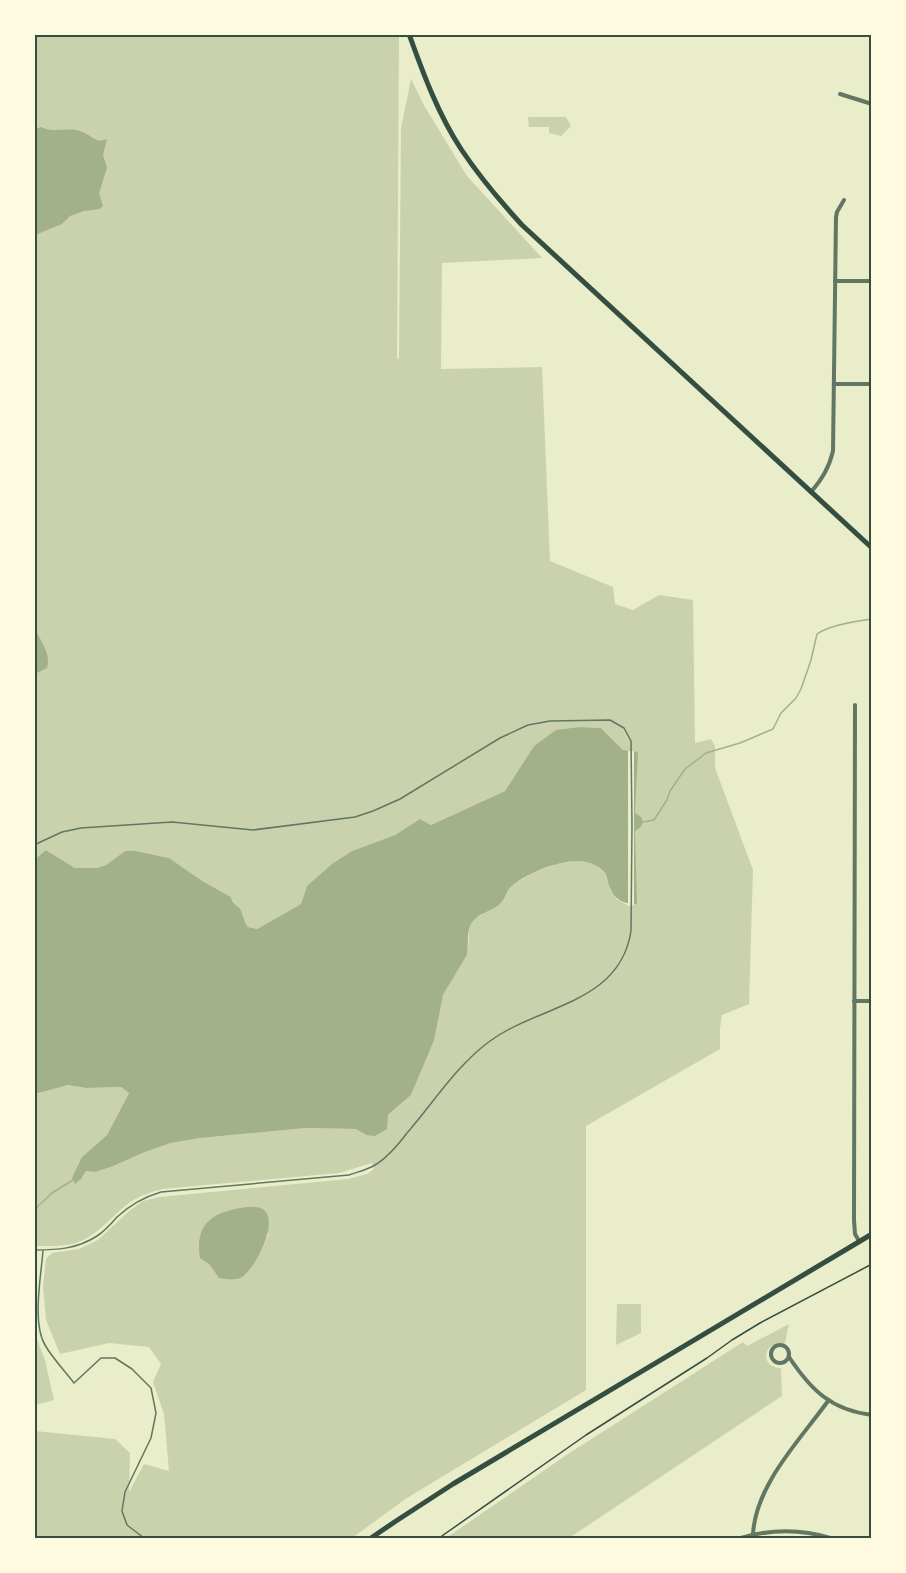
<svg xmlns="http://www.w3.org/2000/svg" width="906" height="1573" font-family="Lora,serif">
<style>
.green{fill:#cad2ad;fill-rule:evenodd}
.water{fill:#a3b18a}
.pier{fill:#e9edc9}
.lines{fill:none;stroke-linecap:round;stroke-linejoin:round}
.stream{stroke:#a3b18a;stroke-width:1.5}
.path{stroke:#344e41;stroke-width:1.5}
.service{stroke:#617663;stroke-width:1.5}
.minor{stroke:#617663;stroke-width:4}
.secondary{stroke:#344e41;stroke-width:5}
.neatline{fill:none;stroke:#344e41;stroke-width:2}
</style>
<rect width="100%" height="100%" fill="#e9edc9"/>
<g class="green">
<path d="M35,35H399L397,359L399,358L401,128L411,79L425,107L467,176L542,258L442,263L441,369L542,367L550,561L613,587L615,604L633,610L659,595L693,600L695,743L711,739L715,746V768L753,870L749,1004L722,1015L720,1028V1049L586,1126V1390L407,1498L352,1538H35V1431L115,1439L130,1453L129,1492L144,1464L169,1471L164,1414L153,1382L161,1364L149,1347L109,1343L60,1354L46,1320L43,1286L46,1259L52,1253L79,1249L98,1240L129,1211L143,1201L159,1197L348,1179L367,1174L374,1169L372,1163L339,1173L162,1189C152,1192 141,1195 132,1201C112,1214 100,1235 76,1243C63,1247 48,1246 35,1246V1094L68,1085L86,1088L121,1087L129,1093L107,1135L81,1158L77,1165L81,1179L86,1171L95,1172L111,1167L145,1152L171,1143L200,1138L306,1128L356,1129L366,1135L411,1095L418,1077L443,995L467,955C470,942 467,935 471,921L501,903L511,886L533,873L557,864L579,859L592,863L605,873L610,890L616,899L631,907L623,750L601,728L580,727L534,746L505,791L431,825L420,819L395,835L352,851L307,886L301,904L257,929L248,927C244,922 243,914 239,909C236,904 232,904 231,897L204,882L169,858L136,851H125L106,865L97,868H75L46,850L35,860ZM269,1233L261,1251L251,1266L219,1278L209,1264Z"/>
<path d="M528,117H566L571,126L561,136L549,133V127H529Z"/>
<path d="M617,1304H641V1333L616,1345Z"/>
<path d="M789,1324L785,1343C761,1341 760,1368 781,1368L782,1396L569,1538H446L568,1454L743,1342L747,1346Z"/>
<path d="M35,1334L45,1360L54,1400L35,1405Z"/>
</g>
<g class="water">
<path d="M41,127C53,133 64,128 76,130C86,132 90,137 99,141L107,139L103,155L107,168L99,193L103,206L99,209L84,211L70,216L62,224L35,235V129Z"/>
<path d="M34,632L37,633C43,644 51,656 47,668L35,674Z"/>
<path d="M580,727L601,728L623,750L638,752L635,813L641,817L643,822L640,828L635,831L637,904C623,904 614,900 609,886C608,883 607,876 605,873C602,869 594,864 590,863C570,855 529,872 513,885C507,889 506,898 500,904C492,911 476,914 471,924C466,934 469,945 467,955L443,995L434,1040L411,1095L388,1115L387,1129L375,1136L366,1135L356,1129L306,1128L200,1138L171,1143L145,1152L111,1167L95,1172L86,1171L81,1179L75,1184L72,1178L81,1158L107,1135L129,1093L121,1087L86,1088L68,1085L35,1094L34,860L46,850L75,868H97L106,865L125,851H136L169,858L204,882L231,897C232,904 236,904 240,909C243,914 244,922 248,927L257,929L301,904L307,886L332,864L352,851L395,835L420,819L431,825L505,791L534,746L556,730Z"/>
<path d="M247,1207C253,1207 261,1206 265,1211C278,1225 255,1268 242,1277C236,1281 226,1279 219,1278L209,1264L200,1258C194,1222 215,1211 247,1207Z"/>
</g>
<rect class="pier" x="628" y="751" width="6" height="154"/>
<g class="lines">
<g class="stream">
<path d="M643,822L654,820L667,800L670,791L685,769L706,753L740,743L773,729L781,713L796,698L801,689L811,660L817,634C828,626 857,621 872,619"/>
<path d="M34,1210L52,1193L73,1180"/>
</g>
<path class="path" d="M439,1538L586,1435L707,1358L732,1340L760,1323L872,1264"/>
<g class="service">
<path d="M34,845L62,832L81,828L172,822L253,830L355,817L373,811L400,799L500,738L528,725L550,721L610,720L624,728L631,741L632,825L631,931C620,1004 539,1005 490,1041C456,1066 434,1102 407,1133C398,1145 387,1158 375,1165C367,1170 357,1172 349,1175L161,1192C144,1197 130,1205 117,1217C111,1224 105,1231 97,1236C77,1249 57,1250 34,1250"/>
<path d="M43,1251C41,1276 32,1323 45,1345C53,1359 65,1371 74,1383L101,1358H115L132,1369L151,1388L156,1413L151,1438L125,1492L122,1511L127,1525L144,1538"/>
</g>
<g class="minor">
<path d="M840,94L872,104"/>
<path d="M835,281H872"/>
<path d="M834,384H872"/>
<path d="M811,492C822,479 829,468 833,451L836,217L837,212L844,200"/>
<path d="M855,705L854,1220L855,1234L859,1241"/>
<path d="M854,1001H872"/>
<circle cx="780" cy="1354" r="9"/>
<path d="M789,1357C811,1390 831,1410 872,1415"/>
<path d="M753,1534C756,1484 800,1440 828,1401"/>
<path d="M741,1538C770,1529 802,1529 830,1538"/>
</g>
<g class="secondary">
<path d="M409,34C423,73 438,114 461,149C479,176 500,201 522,225L872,548"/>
<path d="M371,1538L396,1521L453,1484L872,1234"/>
</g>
</g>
<rect width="906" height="1573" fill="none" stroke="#fefae0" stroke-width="72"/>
<rect x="36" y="36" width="834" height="1501" class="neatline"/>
</svg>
